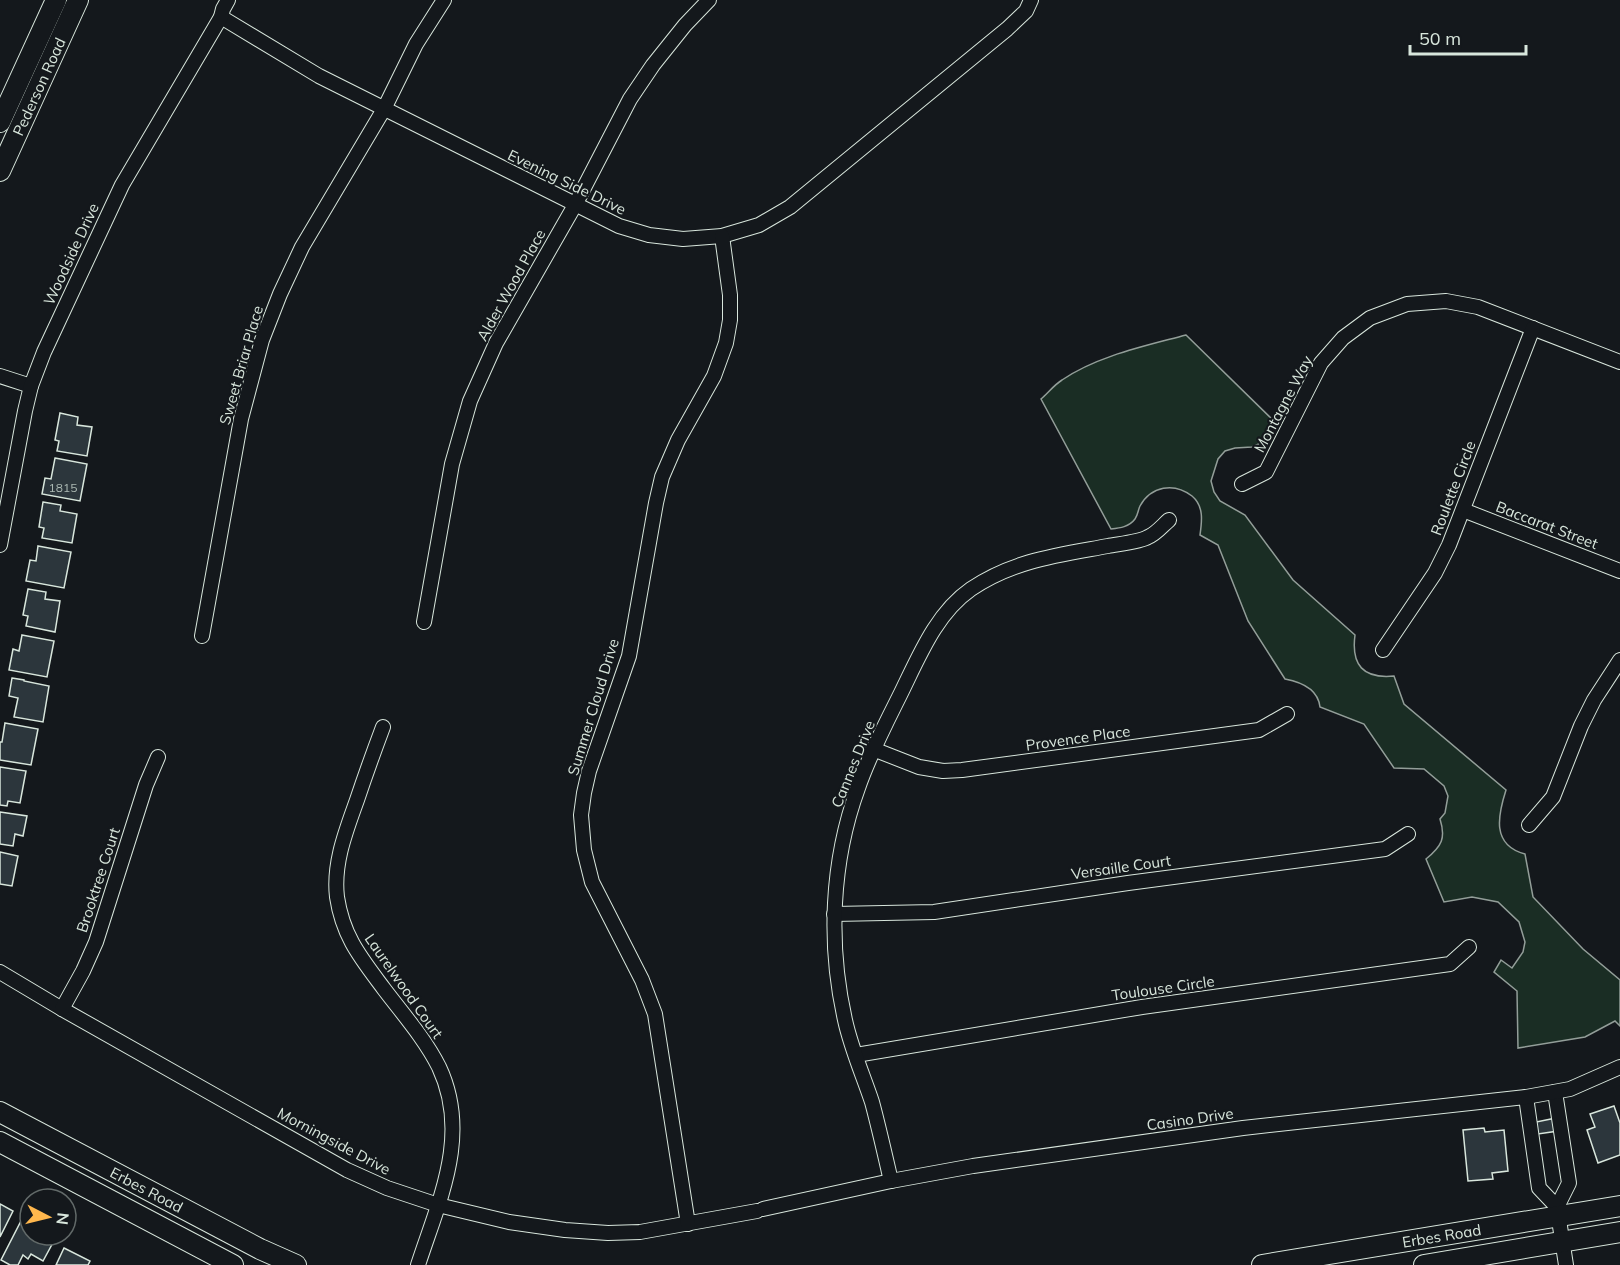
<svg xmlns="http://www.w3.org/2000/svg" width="1620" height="1265" font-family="Mulish,sans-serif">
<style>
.green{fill:#1a2d24;stroke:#939e99;stroke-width:1.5}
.building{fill:#2c363c;stroke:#d8e6dc;stroke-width:1.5}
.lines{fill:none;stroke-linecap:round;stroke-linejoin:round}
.street-casing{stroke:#d8e6dc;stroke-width:16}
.secondary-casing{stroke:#d8e6dc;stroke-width:22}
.street{stroke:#14181c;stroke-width:14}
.secondary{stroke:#14181c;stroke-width:20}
.labels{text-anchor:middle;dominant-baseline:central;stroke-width:4.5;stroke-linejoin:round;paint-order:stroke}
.number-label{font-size:12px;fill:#adbab4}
.street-label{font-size:15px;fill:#d8e6dc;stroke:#14181c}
</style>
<rect width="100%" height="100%" fill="#14181c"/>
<path class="green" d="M1186,335L1276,423L1269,435L1261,443L1252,447L1235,448L1225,451L1218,459L1211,481L1214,492L1220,501L1245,515L1293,580L1355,635C1351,665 1363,679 1394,676L1404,704L1506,790C1498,815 1491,845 1525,854L1533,897L1583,949L1620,980V1026L1615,1021L1585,1037L1518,1048L1517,991L1494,972L1501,960L1512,968L1523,952L1525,942L1519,922L1498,902L1472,897L1444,902L1426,859C1442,846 1446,838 1440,819L1445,813L1448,796L1444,786L1424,769L1394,768L1364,724L1320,707C1318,689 1301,682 1285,679L1248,621L1218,545L1200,535C1202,521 1204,506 1192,496C1174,482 1151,486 1140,506C1138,510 1138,515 1135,519C1129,527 1120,528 1111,529L1041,399C1048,393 1054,385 1062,380C1097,356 1145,346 1186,335Z"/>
<g class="building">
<path d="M60,413L78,417L77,425L92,427L87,456L57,451L59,441L55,440Z"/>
<path d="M55,458L87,464L80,501L42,494L45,478L51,479Z"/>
<path d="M43,502L61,505L60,511L77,514L72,543L42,538L44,528L39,527Z"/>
<path d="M38,546L71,552L64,588L26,581L30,560L36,561Z"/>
<path d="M28,589L46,592L45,599L60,601L55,632L26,626L28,616L23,615Z"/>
<path d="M22,635L54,641L47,677L9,670L13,649L19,651Z"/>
<path d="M12,678L24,680V681L49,686L43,722L14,717L18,698L9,696Z"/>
<path d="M5,723L38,729L31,765L0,760V742H2Z"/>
<path d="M0,767L26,771L20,803L8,801L7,806L0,805Z"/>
<path d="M0,812L27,816L23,836L15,834L13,846L0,844Z"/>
<path d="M0,852L18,856L12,886L0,884Z"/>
<path d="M1614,1106L1620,1123V1155L1598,1163L1587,1130L1595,1127L1590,1114Z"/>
<path d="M1556,1118L1558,1131L1538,1134L1536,1122Z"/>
<path d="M1484,1128L1485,1132L1504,1130L1508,1171L1492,1173L1493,1179L1468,1181L1463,1130Z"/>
<path d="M0,1204L13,1211L0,1237Z"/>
<path d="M22,1219L30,1223V1235H52L56,1237L43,1261L31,1254L28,1259L23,1255L18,1265H10L1,1260Z"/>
<path d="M64,1248L90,1261L88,1265H56Z"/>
</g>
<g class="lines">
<g class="street-casing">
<g id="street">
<path d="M221,17L319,76L619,226L649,235L683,239L722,236L759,225L790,207L1007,29L1026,11L1031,0"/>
<path d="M0,376L31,386"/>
<path d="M1242,484L1266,472L1321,363L1343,338L1370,318L1407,304L1446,301L1478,307L1620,362"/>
<path d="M1463,510L1620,571"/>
<path d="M0,545L25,411L31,386L44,352L122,185L221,17L223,9L228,0"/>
<path d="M424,622L452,464L470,401L496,343L575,205L630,99L653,65L685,25L709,0"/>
<path d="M202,636L241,419L262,340L280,294L302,247L384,109L416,44L444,0"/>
<path d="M1383,650L1435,573L1449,545L1533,328"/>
<path d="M383,727C374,751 365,776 357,800C346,831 333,863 337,897C343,937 361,958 384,989C403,1014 425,1039 439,1067C471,1135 439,1200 418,1265"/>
<path d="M873,749L919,767L943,771L962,770L1259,730L1287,714"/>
<path d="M1529,825L1553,797L1581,726L1594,700L1620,660"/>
<path d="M834,914L934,912L1128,883L1385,849L1408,834"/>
<path d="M0,972L62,1009L347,1170L387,1188L438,1205L509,1222L565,1230L608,1233L640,1232L757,1211"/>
<path d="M62,1009L83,971L96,942L146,785L158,757"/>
<path d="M856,1055L1142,1007L1450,964L1469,947"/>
<path d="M1555,1092L1569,1183L1557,1207"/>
<path d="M1526,1097L1539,1188L1557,1207L1566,1265"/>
<path d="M891,1181C885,1155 879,1128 872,1102C863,1075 851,1048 845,1020C828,944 831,862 858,788C869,756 884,727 899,697C918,659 935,614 971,589C1014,560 1059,555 1108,546C1118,544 1140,542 1148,537C1156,534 1163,525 1169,520"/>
<path d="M763,1209L891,1181L973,1166L1243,1128L1526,1097L1570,1089L1620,1067"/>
<path d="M688,1224L655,1014L642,980L592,882L584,850L581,815L584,793L589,771L629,656L656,503L662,477L678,440L714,376L726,343L730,320V295L722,236"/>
</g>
</g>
<g class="secondary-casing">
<g id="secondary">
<path d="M0,122L56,0"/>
<path id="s1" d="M0,171L78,0"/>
<path id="s2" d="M0,1112L260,1249L296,1265"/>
<path d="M0,1142L233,1265"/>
<path id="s3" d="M1262,1265L1620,1206"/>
<path d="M1424,1265L1620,1232"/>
</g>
</g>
<use href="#street" class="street"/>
<use href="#secondary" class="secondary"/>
</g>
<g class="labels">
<g class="number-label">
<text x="63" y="487">1815</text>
</g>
<g class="street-label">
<text stroke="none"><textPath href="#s1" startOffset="93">Pederson Road</textPath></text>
<text transform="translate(567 182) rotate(26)">Evening Side Drive</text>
<text transform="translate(71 254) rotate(-65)">Woodside Drive</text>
<text transform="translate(511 285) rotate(-61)">Alder Wood Place</text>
<text transform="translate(241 365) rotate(-74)">Sweet Briar Place</text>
<text transform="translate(1283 404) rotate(-62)">Montagne Way</text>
<text transform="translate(1453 488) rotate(-69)">Roulette Circle</text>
<text transform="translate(1547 525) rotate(21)">Baccarat Street</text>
<text transform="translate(593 707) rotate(-73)">Summer Cloud Drive</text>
<text transform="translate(1078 738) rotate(-8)">Provence Place</text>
<text transform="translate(853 764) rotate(-68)">Cannes Drive</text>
<text transform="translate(1121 867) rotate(-8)">Versaille Court</text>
<text transform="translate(98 880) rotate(-72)">Brooktree Court</text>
<text transform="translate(404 986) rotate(55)">Laurelwood Court</text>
<text transform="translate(1163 988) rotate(-8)">Toulouse Circle</text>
<text transform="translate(1190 1119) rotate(-8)">Casino Drive</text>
<text transform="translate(334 1141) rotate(28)">Morningside Drive</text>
<text stroke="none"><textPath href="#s2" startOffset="166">Erbes Road</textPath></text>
<text stroke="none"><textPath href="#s3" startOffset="182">Erbes Road</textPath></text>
</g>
</g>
<g transform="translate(48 1217) rotate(97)"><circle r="28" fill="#14181c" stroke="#626a69" stroke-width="1.5"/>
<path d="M0-4.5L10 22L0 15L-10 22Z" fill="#ffb74d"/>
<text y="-9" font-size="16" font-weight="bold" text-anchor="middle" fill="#d8e6dc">N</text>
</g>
<path d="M1410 45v9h116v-9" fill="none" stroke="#d8e6dc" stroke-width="3"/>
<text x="1419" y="45" font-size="18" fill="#d8e6dc" stroke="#14181c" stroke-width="4.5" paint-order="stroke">50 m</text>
</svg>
